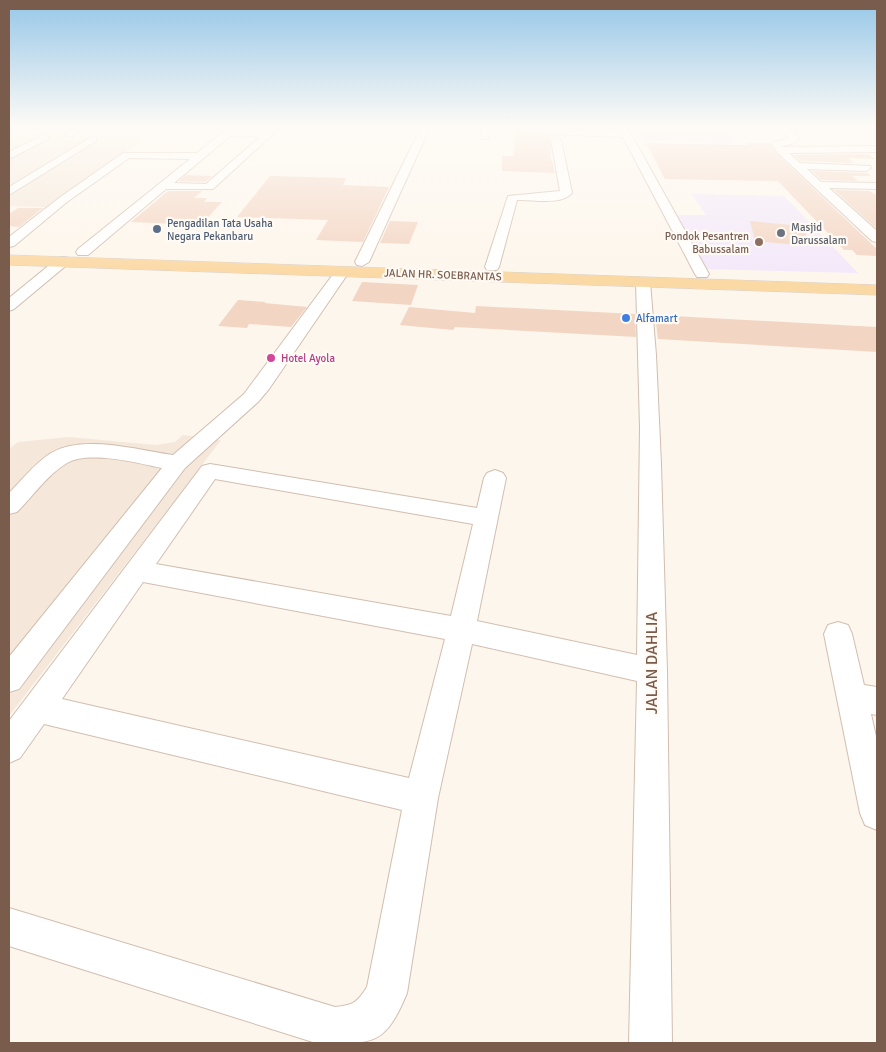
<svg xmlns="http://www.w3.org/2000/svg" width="886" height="1052" font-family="Signika,sans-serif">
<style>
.residential{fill:#f5e8da}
.education{fill:#f3e8fa}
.building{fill:#f3d5c3}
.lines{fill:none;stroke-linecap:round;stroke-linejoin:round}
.minor-casing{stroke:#d1beb0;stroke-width:2}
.primary-casing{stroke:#dad1cd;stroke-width:1}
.minor{fill:#fff;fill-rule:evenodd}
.primary{fill:#fbd9a5;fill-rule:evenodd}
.service-dot{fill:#5c6f8a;stroke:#fffaf3;stroke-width:2}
.worship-dot{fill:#6b7280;stroke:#fffaf3;stroke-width:2}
.education-dot{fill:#8d6e63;stroke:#fffaf3;stroke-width:2}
.shop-dot{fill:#3f7fe0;stroke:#fffaf3;stroke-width:2}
.hotel-dot{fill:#d1479c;stroke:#fffaf3;stroke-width:2}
.labels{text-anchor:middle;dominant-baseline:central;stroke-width:4.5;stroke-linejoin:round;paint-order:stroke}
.far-service-label{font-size:11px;fill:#4e5e75;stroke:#fffaf3;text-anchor:start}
.far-worship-label{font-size:11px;fill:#5b616d;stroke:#fffaf3;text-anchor:start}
.far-education-label{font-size:11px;fill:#785e54;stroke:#fffaf3;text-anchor:end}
.far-street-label{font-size:11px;fill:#7a5c4d;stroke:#fffaf3}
.far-shop-label{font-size:11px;fill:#366cbe;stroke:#fffaf3;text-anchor:start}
.far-hotel-label{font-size:11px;fill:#b23c85;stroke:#fffaf3;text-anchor:start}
.near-street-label{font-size:16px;fill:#7a5c4d;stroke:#fffaf3}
</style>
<rect width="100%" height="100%" fill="#fdf6ec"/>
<g class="residential">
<path d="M25,134L150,135L45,207L9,206V142Z"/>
<path d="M183,435L221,440L9,716V449L18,442L69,437L156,445L175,442Z"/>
</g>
<g class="education">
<path d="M633,127H723L736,144L638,140Z"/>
<path d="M692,194L784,196L858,273L705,269L675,215H706Z"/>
</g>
<g class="building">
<path d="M515,127H530V132L550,136L551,158L555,173L502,171V156H514Z"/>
<path d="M646,143L748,145L746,143H770L776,153L877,249V256L857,255L852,250H844L778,181L665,179Z"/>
<path d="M868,154L875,159L848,158L854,163L801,161L794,155Z"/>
<path d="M812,171L867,173L871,176H852L858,181L822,180Z"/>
<path d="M186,175L212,176L205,182L179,181Z"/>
<path d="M270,176L346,178L343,185L389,187L363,242L316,240L328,220L237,217Z"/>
<path d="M834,190L870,191L877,196V229Z"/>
<path d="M168,191H202L194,198H207L204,202H222L201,225L131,222Z"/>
<path d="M18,208H43L19,227L9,226V214Z"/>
<path d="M390,221L418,222L409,244L380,243Z"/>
<path d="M750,221L802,226L811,246L755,241Z"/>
<path d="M362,282L418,285L411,305L352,301Z"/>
<path d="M238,300L266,302L264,303L307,307L291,327L249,324L247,328L218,326Z"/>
<path d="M476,306L635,314L636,337L455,327L453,330L400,325L409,307L475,313Z"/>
<path d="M655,315L877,327V352L658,339Z"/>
</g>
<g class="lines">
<g class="minor-casing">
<g id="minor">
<path d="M74,127H84L73,136H67V132Z"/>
<path d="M229,127H239L236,130L268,131L273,134L213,189H166L88,255H78L76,252L78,249L190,159L129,158L67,202L14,246L9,247V237L59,198L123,153H197ZM230,136L260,137L206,184L174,183Z"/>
<path d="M421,127H430L369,262L362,266L357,265L355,262Z"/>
<path d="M483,127H491L488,139H482L480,137Z"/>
<path d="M618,127H627L709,274L707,277H697L695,274L623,137L544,134L539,131L544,128L620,131Z"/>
<path d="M778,127H788L799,138L795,143L783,146V147L877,146V152L789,153L800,163L870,166L871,168L866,171L807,169L821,182L877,183V189L829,188L877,231V242L872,241L777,152L772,144L774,142L789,138Z"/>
<path d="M45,134L48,135V139L9,159V152Z"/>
<path d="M93,136L96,137V141L9,195V187Z"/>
<path d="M556,137L561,140L572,193C560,206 533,199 517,200L499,267L497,270H487L485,267L508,196L560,191L551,140Z"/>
<path d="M63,257L68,258L70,261L68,264L14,309L9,311V298L58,258Z"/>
<path d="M342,268L347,269L349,272L269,389L258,402L185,468L19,689L9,692V657L162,468C138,463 88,450 67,463C47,475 33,496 17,512L9,514V493C22,480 35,463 51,453C83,434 138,450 173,455L244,394L337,269Z"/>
<path d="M643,278L648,279L650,282L656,355L661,464L667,671L672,1043H629L637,681L472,644L438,798L407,993C384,1049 371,1043 316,1043L9,946V908L335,1007C353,1005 357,1003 367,987L402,810L44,724L20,758L9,763V721L202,466L210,464L477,508L484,478L487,473L495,470L503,473L506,478L477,621L637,655L640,428L636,282L638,279ZM215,479L473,524L451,616L156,564ZM143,582L445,639L409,778L62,699Z"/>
<path d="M838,622L848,625L852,634L864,685L877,687V715L871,714L877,741V830L865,825L860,813L824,634L828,625Z"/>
</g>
</g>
<g class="primary-casing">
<path id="primary" d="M9,255L877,285V295L9,265Z"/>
</g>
<use href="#minor" class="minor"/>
<use href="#primary" class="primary"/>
</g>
<linearGradient id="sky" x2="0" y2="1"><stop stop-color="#97c7e8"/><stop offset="0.46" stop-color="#fefbf6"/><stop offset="1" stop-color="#fefbf6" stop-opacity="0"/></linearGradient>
<rect width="886" height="275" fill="url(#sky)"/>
<circle class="service-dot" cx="157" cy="229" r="5"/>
<circle class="worship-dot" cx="781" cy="233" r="5"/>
<circle class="education-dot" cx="759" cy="242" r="5"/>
<circle class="shop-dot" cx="626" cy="318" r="5"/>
<circle class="hotel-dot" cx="271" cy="358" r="5"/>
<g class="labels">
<g class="far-service-label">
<text x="167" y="223">Pengadilan Tata Usaha<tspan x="167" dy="13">Negara Pekanbaru</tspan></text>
</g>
<g class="far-worship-label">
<text x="791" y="227">Masjid<tspan x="791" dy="13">Darussalam</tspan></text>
</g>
<g class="far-education-label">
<text x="749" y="236">Pondok Pesantren<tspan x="749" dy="13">Babussalam</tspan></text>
</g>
<g class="far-street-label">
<text transform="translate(443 275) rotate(2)">JALAN HR. SOEBRANTAS</text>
</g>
<g class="far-shop-label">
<text x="636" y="318">Alfamart</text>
</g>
<g class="far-hotel-label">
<text x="281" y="358">Hotel Ayola</text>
</g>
<g class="near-street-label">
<text transform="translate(652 663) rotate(-90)">JALAN DAHLIA</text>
</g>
</g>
<rect width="886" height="1052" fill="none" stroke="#7a5c4d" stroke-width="20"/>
</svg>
